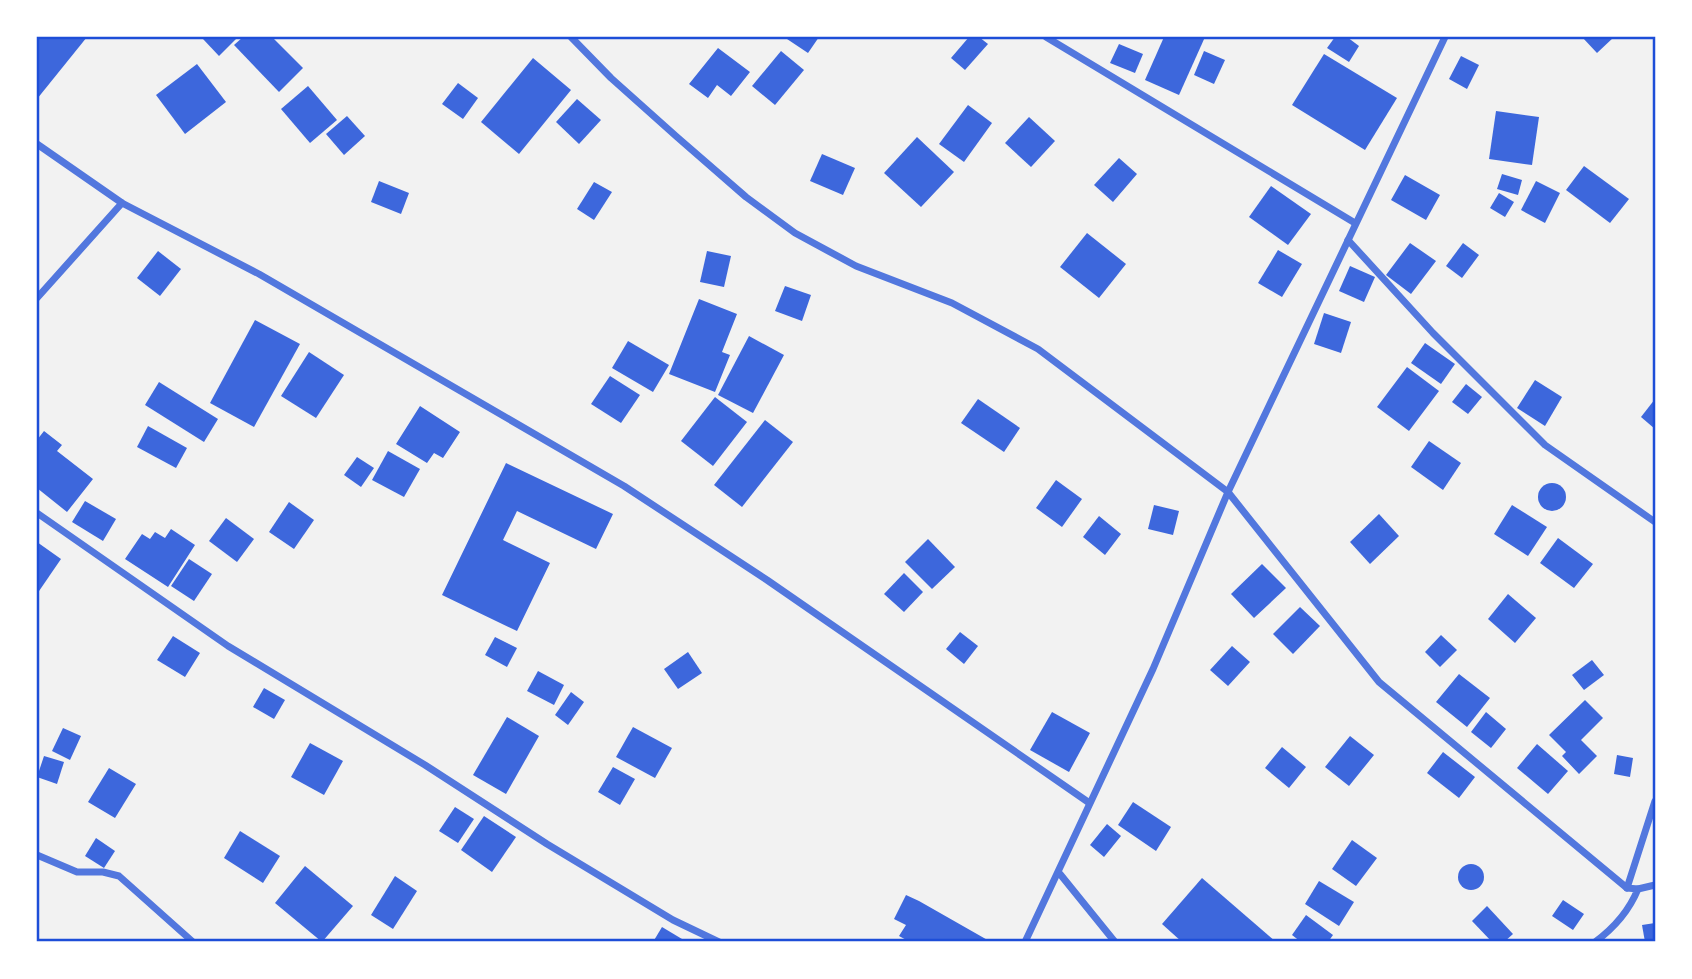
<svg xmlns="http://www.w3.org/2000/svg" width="1692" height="979" font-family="Overpass,sans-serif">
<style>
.building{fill:#3d67dc}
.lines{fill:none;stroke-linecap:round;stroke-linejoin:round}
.minor{stroke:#5277de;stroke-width:7}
.neatline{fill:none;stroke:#1d4ed8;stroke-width:2.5}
</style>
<rect width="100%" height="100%" fill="#f2f2f2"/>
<g class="building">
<path d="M37,37H87L37,99Z"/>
<path d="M205,37H238L219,56L203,39Z"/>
<path d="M243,37H272L303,68L279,92L234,45Z"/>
<path d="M784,37H819L808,53Z"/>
<path d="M969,37H979L988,44L965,70L951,58Z"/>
<path d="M1164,37H1205L1179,95L1145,80Z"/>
<path d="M1335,37H1347L1359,46L1349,62L1327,48Z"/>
<path d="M1582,37H1614L1597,53Z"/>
<path d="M1119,44L1143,54L1135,73L1110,63Z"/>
<path d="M718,48L750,72L731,96L717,85L708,98L689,84Z"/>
<path d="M781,51L804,70L775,105L752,86Z"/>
<path d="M1204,51L1225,60L1214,84L1194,75Z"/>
<path d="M1324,54L1397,98L1365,150L1292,105Z"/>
<path d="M1461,56L1479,65L1467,89L1449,79Z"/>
<path d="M533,58L571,90L519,154L481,122Z"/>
<path d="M197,64L226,102L185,134L156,95Z"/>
<path d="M458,83L478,98L463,119L442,104Z"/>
<path d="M308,86L337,120L310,143L281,109Z"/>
<path d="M577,99L601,120L579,144L556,122Z"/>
<path d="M968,105L992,123L964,162L939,144Z"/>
<path d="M1496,111L1539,117L1532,165L1489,159Z"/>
<path d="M347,116L365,136L344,155L326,134Z"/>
<path d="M1029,117L1055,141L1031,167L1005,143Z"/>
<path d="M917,137L954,172L921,207L884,173Z"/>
<path d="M822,154L855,168L843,195L810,181Z"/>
<path d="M1119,158L1137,174L1113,202L1094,185Z"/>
<path d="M1584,166L1629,199L1610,223L1566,190Z"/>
<path d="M1502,174L1522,180L1518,195L1497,189Z"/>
<path d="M1405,175L1440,195L1426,220L1391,200Z"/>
<path d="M379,181L409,193L401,214L371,202Z"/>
<path d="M1536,181L1560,193L1545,223L1521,210Z"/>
<path d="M594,182L612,192L594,220L577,209Z"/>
<path d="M1271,186L1311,214L1288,245L1249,217Z"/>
<path d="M1499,193L1514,202L1505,217L1490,208Z"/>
<path d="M1087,233L1126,264L1099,298L1060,267Z"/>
<path d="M1410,243L1436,261L1411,294L1386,275Z"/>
<path d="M1463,243L1479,255L1462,278L1446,266Z"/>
<path d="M1278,250L1302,264L1282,297L1258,283Z"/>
<path d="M158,251L181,269L160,296L137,278Z"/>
<path d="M707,251L731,256L724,287L700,282Z"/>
<path d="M1350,266L1375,277L1364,302L1339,291Z"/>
<path d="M785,286L811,295L802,321L775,311Z"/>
<path d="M699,299L737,314L722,352L730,355L715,392L669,374Z"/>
<path d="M1324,313L1351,322L1341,353L1314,344Z"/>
<path d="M255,320L300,344L254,427L210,403Z"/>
<path d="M749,336L784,355L753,413L718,395Z"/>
<path d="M628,341L669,365L653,392L612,368Z"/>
<path d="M1425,343L1455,364L1441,384L1411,363Z"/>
<path d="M309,352L344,375L316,418L281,396Z"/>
<path d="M1407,367L1439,391L1409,431L1377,407Z"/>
<path d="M610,376L640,395L621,423L591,404Z"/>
<path d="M1535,380L1562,397L1545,426L1517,408Z"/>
<path d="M159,382L218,419L204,442L145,405Z"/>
<path d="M1466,384L1482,397L1468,414L1452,402Z"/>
<path d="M715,397L747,422L713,466L681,441Z"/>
<path d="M978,399L1020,428L1004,452L961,423Z"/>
<path d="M1655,399V429L1641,417Z"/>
<path d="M420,406L460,432L443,458L434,453L427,463L396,444Z"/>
<path d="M765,420L793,442L742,507L714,485Z"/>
<path d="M148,426L187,448L176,468L137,447Z"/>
<path d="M44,431L62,445L57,451L93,479L67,512L37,488V440Z"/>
<path d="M1429,441L1461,463L1443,490L1411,467Z"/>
<path d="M388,451L420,469L404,497L372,480Z"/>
<path d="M357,457L374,468L361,487L344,475Z"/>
<path d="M506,463L613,514L596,549L517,511L503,540L550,563L517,631L442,595Z"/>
<path d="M1056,480L1082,499L1062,527L1036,508Z"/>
<circle cx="1552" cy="497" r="14"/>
<path d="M85,501L116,519L103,541L72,522Z"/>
<path d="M289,502L314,520L294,549L269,532Z"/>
<path d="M1154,505L1179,511L1173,535L1148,529Z"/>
<path d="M1512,505L1547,527L1528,556L1494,534Z"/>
<path d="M1379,514L1399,536L1370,564L1350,542Z"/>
<path d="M1099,516L1121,534L1105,555L1083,537Z"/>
<path d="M226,518L254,539L237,562L209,541Z"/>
<path d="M171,529L195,545L168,587L125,559L142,534L150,539L155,532L165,538Z"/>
<path d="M1558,538L1593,564L1574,588L1540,563Z"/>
<path d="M928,539L955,567L932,589L905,562Z"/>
<path d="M37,542L61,559L37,594Z"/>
<path d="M189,559L212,574L194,601L171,586Z"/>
<path d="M1262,564L1286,588L1254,618L1231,594Z"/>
<path d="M904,573L923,592L904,612L884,594Z"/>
<path d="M1508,594L1536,618L1515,643L1488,619Z"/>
<path d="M1300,607L1320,626L1293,654L1273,634Z"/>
<path d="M960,632L978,646L964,664L946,649Z"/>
<path d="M1441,635L1457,650L1440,667L1425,652Z"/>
<path d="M173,636L200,653L185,677L157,660Z"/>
<path d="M495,637L517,648L507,667L485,655Z"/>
<path d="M1232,646L1250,662L1228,686L1210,670Z"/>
<path d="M688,652L702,673L678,689L664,669Z"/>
<path d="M1592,660L1604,675L1584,690L1572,675Z"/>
<path d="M538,671L564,685L554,705L527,691Z"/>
<path d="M1459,674L1490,698L1467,727L1436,702Z"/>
<path d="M264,688L285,700L274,719L253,707Z"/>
<path d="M571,692L584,702L568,725L555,715Z"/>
<path d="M1585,700L1603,718L1581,740L1597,756L1579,774L1562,756L1566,752L1549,735Z"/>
<path d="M1052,712L1090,733L1069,772L1030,750Z"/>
<path d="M1486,712L1506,729L1491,748L1471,732Z"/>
<path d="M507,717L539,736L506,794L473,775Z"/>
<path d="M633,727L672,748L655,778L616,757Z"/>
<path d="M63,728L81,736L70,760L52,751Z"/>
<path d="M1350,736L1374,755L1349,786L1325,767Z"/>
<path d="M310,743L343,761L324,795L291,777Z"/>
<path d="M1537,744L1568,771L1548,794L1517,768Z"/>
<path d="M1282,747L1306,767L1289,788L1265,768Z"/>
<path d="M1443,752L1475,777L1459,798L1427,773Z"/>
<path d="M1617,755L1633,758L1630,777L1614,774Z"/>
<path d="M44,756L64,762L57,784L37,777Z"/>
<path d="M613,767L635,779L620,805L598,792Z"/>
<path d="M109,768L136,784L115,818L88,802Z"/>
<path d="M1133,802L1171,827L1156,851L1118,825Z"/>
<path d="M455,807L474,819L458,843L439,831Z"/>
<path d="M484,816L516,837L492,872L461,850Z"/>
<path d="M1107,824L1121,836L1104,857L1090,845Z"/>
<path d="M240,831L280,856L263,883L224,858Z"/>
<path d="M96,838L115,851L104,868L85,856Z"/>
<path d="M1352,840L1377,858L1356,886L1332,869Z"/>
<circle cx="1471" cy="877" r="13"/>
<path d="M305,866L353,906L322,942L275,903Z"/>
<path d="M395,876L417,891L393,929L371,915Z"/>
<path d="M1202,878L1276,942H1182L1162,924Z"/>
<path d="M1319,881L1354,902L1339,926L1305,904Z"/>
<path d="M906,895L919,901L991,942H910L899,936L906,925L894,919Z"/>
<path d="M1563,900L1584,914L1573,930L1552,916Z"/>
<path d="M1487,906L1513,934L1504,942H1492L1472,921Z"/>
<path d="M1306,915L1333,935L1328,942H1301L1292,935Z"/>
<path d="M1655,923V942H1645L1642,925Z"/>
<path d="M662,927L687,942H653Z"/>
</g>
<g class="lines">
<g class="minor">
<path d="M571,37L611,78L677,137L746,197L795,233L856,266L952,303L1038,349L1228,492L1379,682L1627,888"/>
<path d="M1046,37L1355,223"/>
<path d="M37,144L122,203L259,274L624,486L767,580L1088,802"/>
<path d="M1348,240L1433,333L1545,445L1655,522"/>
<path d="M37,298L122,203"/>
<path d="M37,513L228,646L425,765L547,844L673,920L719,942"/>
<path d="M37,855L77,872H103L119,876L193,942"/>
<path d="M1060,874L1115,942"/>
<path d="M1638,889L1655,885"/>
<path d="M1025,942L1153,669L1228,492L1445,37"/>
<path d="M1595,942C1614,928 1629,911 1638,889L1627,888L1655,801"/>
</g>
</g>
<rect width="1692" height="979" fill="none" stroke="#ffffff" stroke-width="77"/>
<rect x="38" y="38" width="1616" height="902" class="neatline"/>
</svg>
